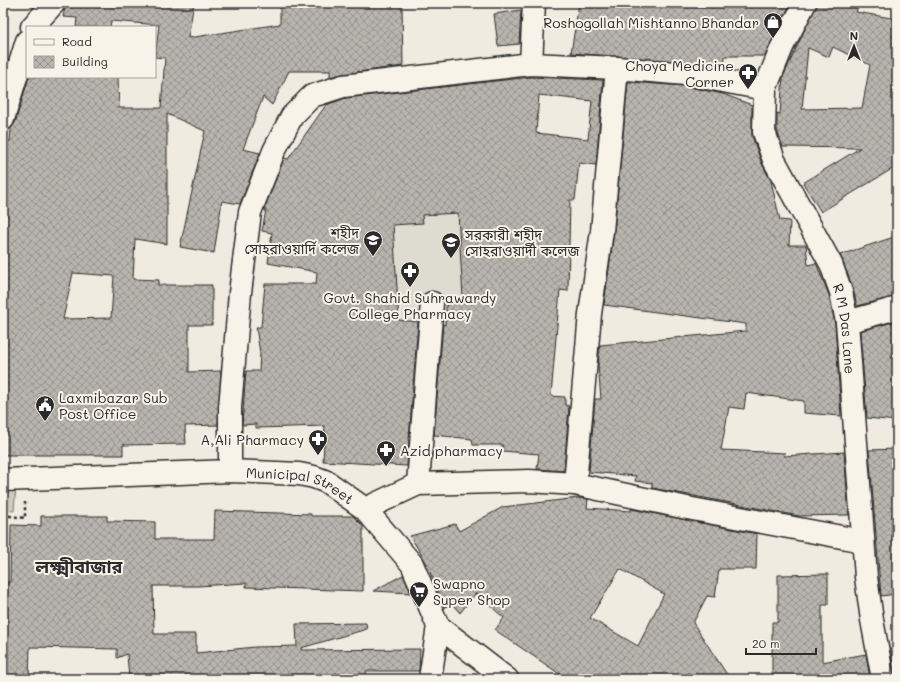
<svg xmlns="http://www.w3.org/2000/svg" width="900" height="682" font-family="Mali,'Noto Sans Bengali',sans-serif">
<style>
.built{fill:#dedbd1}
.park{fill:url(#park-tufts);stroke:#7d7b76}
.building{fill:url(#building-cross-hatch);stroke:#2b2b2b;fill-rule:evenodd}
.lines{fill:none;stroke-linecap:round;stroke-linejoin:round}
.street-casing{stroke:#2b2b2b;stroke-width:25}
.secondary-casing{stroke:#2b2b2b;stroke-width:25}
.path{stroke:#2b2b2b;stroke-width:2.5;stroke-dasharray:3 3;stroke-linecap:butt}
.street{stroke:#f7f3e8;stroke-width:22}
.secondary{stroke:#f7f3e8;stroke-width:22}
.labels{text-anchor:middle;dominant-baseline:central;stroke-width:4;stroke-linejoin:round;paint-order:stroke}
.poi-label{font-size:14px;fill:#2b2b2b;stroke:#f7f3e8;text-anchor:end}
.street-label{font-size:14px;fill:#2b2b2b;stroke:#f7f3e8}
.district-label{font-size:18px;font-weight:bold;fill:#2b2b2b;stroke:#f7f3e8}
</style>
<defs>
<pattern id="park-tufts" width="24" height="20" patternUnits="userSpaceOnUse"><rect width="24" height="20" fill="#cfcbc2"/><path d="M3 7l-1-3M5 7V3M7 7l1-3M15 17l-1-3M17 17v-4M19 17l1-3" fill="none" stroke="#b2aea7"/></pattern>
<pattern id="building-cross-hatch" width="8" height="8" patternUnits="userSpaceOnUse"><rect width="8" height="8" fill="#b8b5ae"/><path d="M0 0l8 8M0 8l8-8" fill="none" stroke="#96938e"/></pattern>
</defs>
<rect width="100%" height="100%" fill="#efebe0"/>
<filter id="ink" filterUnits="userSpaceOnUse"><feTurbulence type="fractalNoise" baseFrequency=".025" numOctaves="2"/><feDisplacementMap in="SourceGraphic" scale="8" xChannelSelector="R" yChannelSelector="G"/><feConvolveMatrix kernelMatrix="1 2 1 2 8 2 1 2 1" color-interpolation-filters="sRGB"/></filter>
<g filter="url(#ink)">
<path class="built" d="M489,177L523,375L400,360L402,301L348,298L343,183Z"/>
<path class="park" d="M16,487L14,511L3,510V488Z"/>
<g class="building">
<path d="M66,3H194L188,38L280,24V3H402L403,66L342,74L330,77V71H289L272,105L263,97L243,149L260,153L240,204L222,201L214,253L180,247L205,131L167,114V244L135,239L133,279L159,280L158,285H212V325H189V372L221,371L218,425L185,426L186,444L123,445V455H3V190H5V141H10L11,128L15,123L29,77H118L119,108H161L165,58L155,57L159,25L111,21L110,27H76L77,18L63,17ZM73,273L114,276L111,318L63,319Z"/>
<path d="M579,3H667V5L718,7V3H791L765,56H725L724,69L687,62L571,53Z"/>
<path d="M817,3H860L856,12L897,19V166L821,212L803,183L860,148L783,147L777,130V113L780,114L783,77ZM833,47L870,65L862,108L802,109L808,48L829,57Z"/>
<path d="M521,10L519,44L498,46L494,14Z"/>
<path d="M531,77L603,80L596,165L579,163L575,200H570L568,291L560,290L551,396L565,397V405L569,406L564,471L537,469L539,454L502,451L503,445H473L472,439L434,435L443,324L445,325L447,296L463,298L458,213L422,215L423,223L393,225L399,320L418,322L407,466L323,461L325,426L256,428V424L242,425L246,371H259L260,353L256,327H261L265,284H316L317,272L268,263L272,233L262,231L266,210H264L284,158L288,159L326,105L346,98ZM539,95L592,101L588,139L536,133Z"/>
<path d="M628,82L684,86L723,94L752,105V136L762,164L771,181L780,220L790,221L789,245H806L808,265L816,263L829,295L835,324L841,416L804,413V401L746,393L744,409L729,407L721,450L785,453L784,456L844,452L849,515L799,516L652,488V483L635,481L636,476L589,472L595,399H601L598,365L600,345L746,331V324L604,305L614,232Z"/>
<path d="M897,236V296L857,306L853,288L840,255Z"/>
<path d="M897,321V421L867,418L860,331Z"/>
<path d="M897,449V594L881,596L869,450Z"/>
<path d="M578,498L588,499L587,508L631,511V509L757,534L756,569H719L715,597L707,596L693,623L730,679H567L495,630L504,618L476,593L460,613L453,605L444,607L426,562L410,536L455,524L459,531L503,507ZM620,569L664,594L638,646L590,618Z"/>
<path d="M215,511L311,514V516H353L363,526V591L246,587V583L198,586H153L154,634H196V653L255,647L297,646L296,624L366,623L367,629L301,648V650L420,649L419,671H366L367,679H129L127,654L117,658V649L30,647L29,679H3V582H10L11,525L41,526V516H107V521L155,522V539H214Z"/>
<path d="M828,574V605H822V662L866,654L870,679H772V622H778V575Z"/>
<path d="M403,575L411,593L373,591Z"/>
<path d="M897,648V679H895L890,649Z"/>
</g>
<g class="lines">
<g class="street-casing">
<g id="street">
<path d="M32,27L54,3"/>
<path d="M531,64L534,3"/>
<path d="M3,119L27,41"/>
<path d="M847,322L897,308"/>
<path d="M230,471V407L240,293L250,212L274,151L292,116L312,96L343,86L531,64L617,68L686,74L765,89"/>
<path d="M418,484L432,303"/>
<path d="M575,484L590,314L602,231L617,68"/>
<path d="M365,509L418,484L529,481L575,484L687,508L863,541"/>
<path d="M430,679L438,626"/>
</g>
</g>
<g class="secondary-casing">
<g id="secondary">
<path id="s1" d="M805,3L782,47L765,89L764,132L774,160L831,264L841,292L847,322L866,577L872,620L883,679"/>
<path id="s2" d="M3,480L230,471L299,474L314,477L327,482L365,509L412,564L438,626L507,679"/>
</g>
</g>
<path class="path" d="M3,515L25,518V502"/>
<use href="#street" class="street"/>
<use href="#secondary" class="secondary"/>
</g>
</g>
<defs>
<g id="shop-pin" transform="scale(1)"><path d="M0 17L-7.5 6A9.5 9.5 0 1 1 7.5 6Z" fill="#2b2b2b" stroke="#f7f3e8"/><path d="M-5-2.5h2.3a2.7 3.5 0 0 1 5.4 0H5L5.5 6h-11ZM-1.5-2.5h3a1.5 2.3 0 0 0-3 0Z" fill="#fff"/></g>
<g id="pharmacy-pin" transform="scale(1)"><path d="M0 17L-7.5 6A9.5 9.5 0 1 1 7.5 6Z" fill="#2b2b2b" stroke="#f7f3e8"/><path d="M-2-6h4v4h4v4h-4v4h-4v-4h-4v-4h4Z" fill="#fff"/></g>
<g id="university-pin" transform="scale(1)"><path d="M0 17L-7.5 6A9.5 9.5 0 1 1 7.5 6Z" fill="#2b2b2b" stroke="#f7f3e8"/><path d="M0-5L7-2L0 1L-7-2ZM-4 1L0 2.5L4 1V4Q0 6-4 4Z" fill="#fff"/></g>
<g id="civic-pin" transform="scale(1)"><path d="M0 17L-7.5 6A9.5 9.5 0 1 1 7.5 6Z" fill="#2b2b2b" stroke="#f7f3e8"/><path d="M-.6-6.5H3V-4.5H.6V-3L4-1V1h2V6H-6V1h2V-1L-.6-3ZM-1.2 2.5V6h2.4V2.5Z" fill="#fff"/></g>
<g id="supermarket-pin" transform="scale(1)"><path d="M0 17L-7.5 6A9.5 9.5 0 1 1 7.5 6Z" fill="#2b2b2b" stroke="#f7f3e8"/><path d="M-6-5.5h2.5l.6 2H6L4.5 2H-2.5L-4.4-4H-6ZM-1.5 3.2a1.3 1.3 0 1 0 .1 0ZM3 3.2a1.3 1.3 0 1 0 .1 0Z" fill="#fff"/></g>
</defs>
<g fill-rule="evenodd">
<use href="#shop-pin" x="773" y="22"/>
<use href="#pharmacy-pin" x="748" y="73"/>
<use href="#university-pin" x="373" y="240"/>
<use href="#university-pin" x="451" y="242"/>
<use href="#pharmacy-pin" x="410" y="271"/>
<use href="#civic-pin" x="45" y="405"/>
<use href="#pharmacy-pin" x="318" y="439"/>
<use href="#pharmacy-pin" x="386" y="450"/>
<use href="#supermarket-pin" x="419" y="591"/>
</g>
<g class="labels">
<g class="poi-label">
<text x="759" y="22">Roshogollah Mishtanno Bhandar</text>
<text x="734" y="65">Choya Medicine<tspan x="734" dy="16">Corner</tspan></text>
<text x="359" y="232">শহীদ<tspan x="359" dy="16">সোহরাওয়ার্দি কলেজ</tspan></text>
<text x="465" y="234" text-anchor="start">সরকারী শহীদ<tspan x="465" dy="16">সোহরাওয়ার্দী কলেজ</tspan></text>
<text x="410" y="297" text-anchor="middle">Govt. Shahid Suhrawardy<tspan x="410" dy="16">College Pharmacy</tspan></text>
<text x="59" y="397" text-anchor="start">Laxmibazar Sub<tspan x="59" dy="16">Post Office</tspan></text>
<text x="304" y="439">A,Ali Pharmacy</text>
<text x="400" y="450" text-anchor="start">Azid pharmacy</text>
<text x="433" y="583" text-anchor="start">Swapno<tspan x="433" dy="16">Super Shop</tspan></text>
</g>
<g class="street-label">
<text stroke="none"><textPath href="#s1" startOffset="353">R M Das Lane</textPath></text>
<text stroke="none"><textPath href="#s2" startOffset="300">Municipal Street</textPath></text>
</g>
<g class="district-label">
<text x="79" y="566">লক্ষ্মীবাজার</text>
</g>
</g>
<rect width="900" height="682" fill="none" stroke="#f7f3e8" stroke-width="16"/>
<rect x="8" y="8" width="884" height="666" fill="none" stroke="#2b2b2b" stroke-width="1.5" filter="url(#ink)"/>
<rect x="26" y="26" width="130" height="52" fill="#f7f3e8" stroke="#a5a39c"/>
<rect x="34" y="39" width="20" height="6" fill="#f7f3e8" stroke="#a5a39c"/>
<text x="62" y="46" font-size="12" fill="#2b2b2b">Road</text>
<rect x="34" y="56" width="20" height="12" fill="url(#building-cross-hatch)" stroke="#a5a39c"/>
<text x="62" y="66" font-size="12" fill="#2b2b2b">Building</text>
<g transform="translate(854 46)" stroke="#f7f3e8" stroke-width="3" paint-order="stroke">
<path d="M0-3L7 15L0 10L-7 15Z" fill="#2b2b2b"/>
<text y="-6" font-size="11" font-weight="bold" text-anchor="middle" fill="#2b2b2b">N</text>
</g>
<path d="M746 648v6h70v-6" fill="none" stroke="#2b2b2b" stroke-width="2"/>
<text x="752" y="648" font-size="12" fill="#2b2b2b" stroke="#f7f3e8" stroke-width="3" paint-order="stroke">20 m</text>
</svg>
